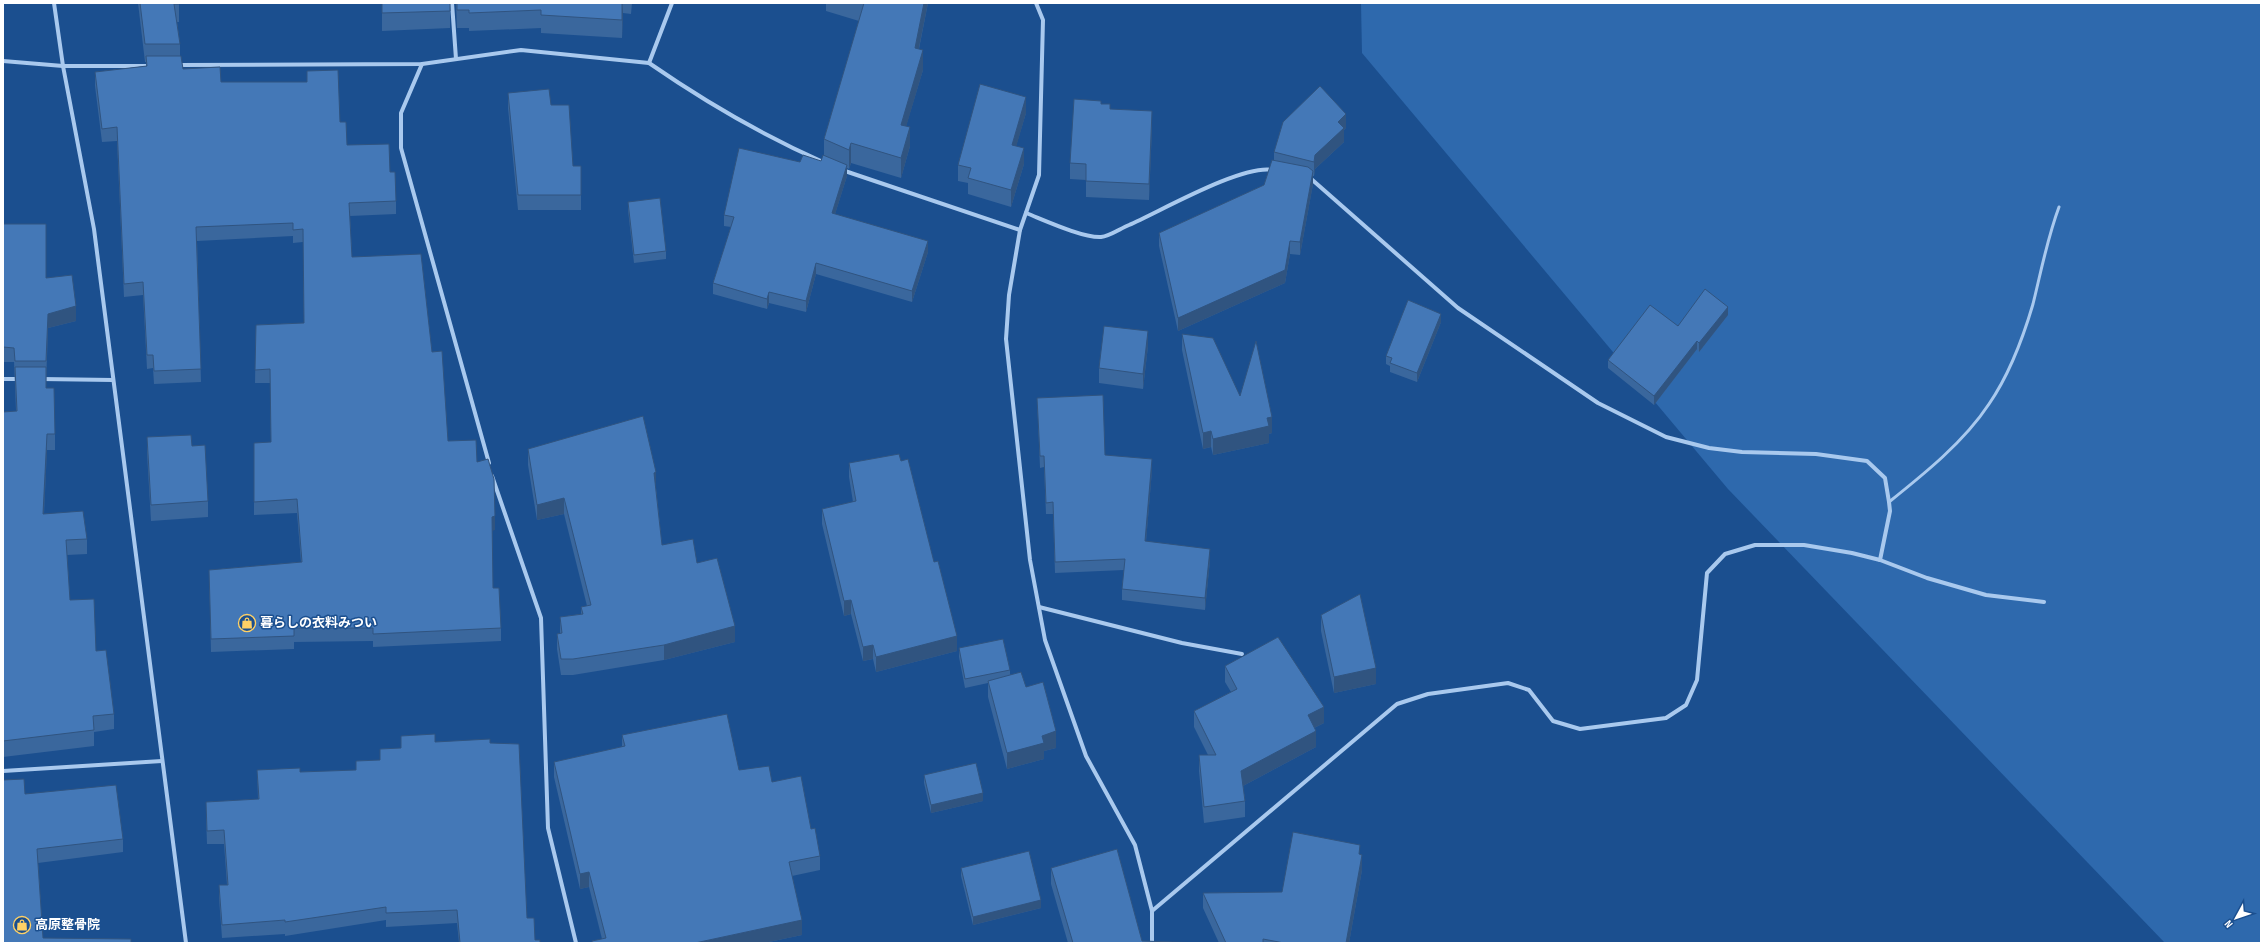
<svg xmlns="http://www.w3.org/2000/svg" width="2264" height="946" font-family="'Sofia Sans Condensed','Noto Sans JP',sans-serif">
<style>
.green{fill:#2e69ad}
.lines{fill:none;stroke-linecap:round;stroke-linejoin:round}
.service{stroke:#a9c9ee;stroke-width:3}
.minor{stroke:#a9c9ee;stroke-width:4}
.wall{fill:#3a679d}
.shaded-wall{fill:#305480}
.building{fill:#4478b7;stroke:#305480}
.labels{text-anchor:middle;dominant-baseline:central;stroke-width:3;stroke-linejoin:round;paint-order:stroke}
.poi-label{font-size:13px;font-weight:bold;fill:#fff;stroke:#1b4f8f;text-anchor:start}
</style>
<rect width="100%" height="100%" fill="#1b4f8f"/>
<path class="green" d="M1361,3H2261V943H2165L1728,489L1362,53Z"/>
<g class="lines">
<path class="service" d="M1889,502C1924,474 1964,442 1989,404C2009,375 2023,338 2033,304C2041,272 2047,239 2059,207"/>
<g class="minor">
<path d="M54,3L63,66L94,229L186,943"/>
<path d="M452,3L456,59"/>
<path d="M1036,3L1043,20L1039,175L1020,230L1009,295L1006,339L1030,560L1045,640L1086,756L1135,845L1152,911V943"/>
<path d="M3,61L63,66H150"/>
<path d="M649,63C704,101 762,135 823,162"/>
<path d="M422,64L401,113V148L489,463"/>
<path d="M179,65L422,64L521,50L649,63L672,3"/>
<path d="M842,170L1020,230"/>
<path d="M1309,177L1458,308L1598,403L1666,437L1709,448L1742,452L1816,454L1867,461L1885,478L1889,502L1890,511L1880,560"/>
<path d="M1026,213C1044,220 1083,238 1101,237C1110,236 1121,228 1129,225C1161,211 1242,164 1273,170"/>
<path d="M3,379H21"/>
<path d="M41,379L113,380"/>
<path d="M492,476L541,618L548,828L576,943"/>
<path d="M1039,607L1182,643L1242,654"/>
<path d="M3,771L162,761"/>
<path d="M1152,911L1397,704L1428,694L1508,683L1529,690L1553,721L1580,729L1666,718L1686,705L1697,680L1707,573L1725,554L1755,545H1804L1852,553L1880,560L1927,578L1986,595L2044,602"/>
</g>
</g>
<g class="wall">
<path d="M138,3H179V22H177L180,44V56L183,69L221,82H307V71L340,122L347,145L390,172L396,201V214L350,216L352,257L432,352L448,441L477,462L495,530H492L493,588L501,628V641L373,647V641L294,642V649L211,652L209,570L301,562L297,513L254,515V502L271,442L270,383H255L256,325L304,323L303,242L293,243V236L197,241L201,382L154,384L153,368L147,369L143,295L124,297L117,141L102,142L95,86V72L146,66V62H145Z"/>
<path d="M382,3L450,11V28L382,31Z"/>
<path d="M456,3H632L631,14L623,13L622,38L541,33V28L469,31V28H457Z"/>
<path d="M826,3H928L919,49L923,70L906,126L910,146L901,178L851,163L849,169L847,168V176L835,214L928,252L912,302L816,274L806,312L769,303L767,309L713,294V283L731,227L724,226V215L800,162L821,161L824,156V139L859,21L826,11Z"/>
<path d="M508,93L551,105L573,166H581V210H518L508,108Z"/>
<path d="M1101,104L1110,109L1152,127L1149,200L1086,197V180L1070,179V163Z"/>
<path d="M1026,113L1016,146L1024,164L1011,207L968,194V183L958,181V165Z"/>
<path d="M1346,128L1344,130V142L1315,169L1314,176H1313V184L1300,255L1290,254L1285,283L1178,331L1159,246V233L1264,185L1274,160V152Z"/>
<path d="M628,202L666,251V259L634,263L628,210Z"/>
<path d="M3,224L46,278L76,321L48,328L46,388L55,434V450H47L44,514L87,539V554L67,555L70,600L96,651L114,714V729L94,732V746L3,757V412L16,411L14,362H3Z"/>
<path d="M1728,315L1699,352L1697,349L1654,405L1608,368V360L1678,326Z"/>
<path d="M1441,322L1417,382L1390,372V366L1386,364V356Z"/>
<path d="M1182,334L1240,396L1272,433L1269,434V443L1213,455L1211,447L1203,449L1182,350Z"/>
<path d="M1148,346L1143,389L1099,383V368Z"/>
<path d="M1037,398L1105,455L1152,470L1146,542L1210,560L1205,610L1122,600V589L1124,570L1055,573L1053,514H1046L1044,467L1040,468Z"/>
<path d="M147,437L208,501V517L151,521L147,453Z"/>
<path d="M528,449L656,488L662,545L697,563L735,642L664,660L573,675H561L557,649V634L560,633V617L581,614V607L587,606L564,514L537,520L528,465Z"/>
<path d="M901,461L934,562L957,651L876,672L873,659L863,661L851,614L844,616L822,524V509L853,502L849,477V463Z"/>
<path d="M1321,615L1376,684L1334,693L1321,631Z"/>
<path d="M959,648L1010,670V675L1026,687L1056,748L1044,751V759L1007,769L988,697V683L965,688L959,657Z"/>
<path d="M1225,666L1324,723L1314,728L1316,747L1243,786L1245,801V817L1204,823L1199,771V755H1208L1194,727V711L1231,692L1225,682Z"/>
<path d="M622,735L739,770L772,782L811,829L820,856V870L792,876L802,935L764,943H592V941L602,939L589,887L580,889L554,777V762L622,747Z"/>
<path d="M401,736L435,742L490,743L527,918L535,940L540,943H459L457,923L386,927V920L285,936V934L222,938L219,898V885H227L224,844H207L206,816V802L258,799L257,770L300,772L356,770V761L380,760V749L401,748Z"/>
<path d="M924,775L983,801L931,813L924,783Z"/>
<path d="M25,794L123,839V852L38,863L43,938L3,943Z"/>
<path d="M1360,854L1362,870L1349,943H1219L1203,908V893L1282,892Z"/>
<path d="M961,868L1041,908L973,925L961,876Z"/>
<path d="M1051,868L1142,941L1203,943H1068L1051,884Z"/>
</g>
<g class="shaded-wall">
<path d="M622,3L623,13L622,38Z"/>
<path d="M924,3H928L915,67V48Z"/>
<path d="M923,50V70L901,144V125Z"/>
<path d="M1026,97V113L1012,161V145Z"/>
<path d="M1152,111V127L1149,200V184Z"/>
<path d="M1346,114V128L1344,130V142L1315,169L1314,176V162L1315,155L1338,122Z"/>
<path d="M910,127V146L901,178V158Z"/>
<path d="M851,143V163L849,169V150Z"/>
<path d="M1024,148V164L1011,207V190Z"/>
<path d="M847,165V176L832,224V213Z"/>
<path d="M1313,171V184L1300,255V242Z"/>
<path d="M928,241V252L912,302V291Z"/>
<path d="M1290,241V254L1285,283L1178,331V318Z"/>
<path d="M816,263V274L806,312V301Z"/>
<path d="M769,292V303L767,309V299Z"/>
<path d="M76,306V321L48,328L46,376L48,314Z"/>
<path d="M1728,307V315L1699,352V343Z"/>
<path d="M1441,314V322L1417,382V373Z"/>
<path d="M1148,331V346L1143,389V374Z"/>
<path d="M1697,341V349L1654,405V396Z"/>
<path d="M1272,417V433L1269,434V443L1213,455V439Z"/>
<path d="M1211,431V447L1203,449V433Z"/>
<path d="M47,434V450L43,529V514Z"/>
<path d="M1152,459V470L1145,553V541Z"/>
<path d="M656,472V488L654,473Z"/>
<path d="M564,498V514L537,520V505Z"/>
<path d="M495,516V530L492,531V517Z"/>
<path d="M1210,549V560L1205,610V598Z"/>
<path d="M851,600V614L844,616V601Z"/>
<path d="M735,626V642L664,660V645Z"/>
<path d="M957,636V651L876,672V657Z"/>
<path d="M873,645V659L863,661V647Z"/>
<path d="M1376,668V684L1334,693V677Z"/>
<path d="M1324,707V723L1308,731V715Z"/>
<path d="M1056,731V748L1044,751V759L1007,769V753L1042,736Z"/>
<path d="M1316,731V747L1241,787V771Z"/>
<path d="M983,793V801L931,813V805Z"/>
<path d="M1362,855V870L1349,943H1346Z"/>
<path d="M589,872V887L580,889V874Z"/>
<path d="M1041,900V908L973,925V917Z"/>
<path d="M802,920V935L764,943H695Z"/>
</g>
<g class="building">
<path d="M140,3H179V4H174L180,44H145Z"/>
<path d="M382,3H450V11L382,13Z"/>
<path d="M457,3H622V20L541,15V10L469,13V10H457Z"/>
<path d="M864,3H924L915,48L923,50L901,125L910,127L901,158L851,143L849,150L824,139Z"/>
<path d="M146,56H181L183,69L220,67L221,82H307V71L338,70L340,122H346L347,145L389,144L390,172H395L396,201L349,203L352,257L421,254L432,352L442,351L448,441L476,440L477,462L488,459L494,479L495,516L492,517L493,588H499L501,628L373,634V628H294V636L211,639L209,570L302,562L297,499L254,502V443L271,442L270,369L255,370L256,325L304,323L303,229L293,230V223L196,227L201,369L154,371L153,355H147L143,282L124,284L117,127L102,129L95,72L147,66Z"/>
<path d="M980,84L1026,97L1012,145L1024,148L1011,190L968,178L971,168L958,165Z"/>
<path d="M1320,86L1346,114L1338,122L1344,128L1315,155L1314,162L1274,152L1283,122Z"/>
<path d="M549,89L551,105H569L573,166H581V195H518L508,93Z"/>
<path d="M1074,99L1101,101V104H1110V109L1152,111L1149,184L1086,181V164L1070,163Z"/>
<path d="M739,148L800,162L803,155L821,161L823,155L847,165L832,213L928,241L912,291L816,263L806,301L769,292L767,299L713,283L734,217L724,215Z"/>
<path d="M1272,160L1308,167L1313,171L1300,242L1290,241L1285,270L1178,318L1159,233L1264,185Z"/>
<path d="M660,198L666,251L634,255L628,202Z"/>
<path d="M3,224H46V278L72,275L76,306L48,314L46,361H15L14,348L3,347Z"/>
<path d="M1705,289L1728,307L1699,343L1697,341L1654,396L1608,360L1650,305L1678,326Z"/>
<path d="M1408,300L1441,314L1417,373L1390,363L1392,358L1386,356Z"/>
<path d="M1104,326L1148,331L1143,374L1099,368Z"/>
<path d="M1182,334L1213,338L1240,396L1256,341L1272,417L1267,418L1269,426L1213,439L1211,431L1203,433Z"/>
<path d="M15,367H46V388H54L55,434H47L43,514L83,511L87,539L66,540L70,600L94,599L96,651L106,650L114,714L93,716L94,730L3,741V412L17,411Z"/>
<path d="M1103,395L1105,455L1152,459L1145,541L1210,549L1205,598L1122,589L1125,559L1055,562L1053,502L1046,503L1044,456H1040L1037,398Z"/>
<path d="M643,416L656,472L654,473L662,545L693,539L697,563L717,558L735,626L664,645L573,659H561L557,634L562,633L560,617L583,614L581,607L591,605L564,498L537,505L528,449Z"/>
<path d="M191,435L192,446L205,445L208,501L151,505L147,437Z"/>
<path d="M899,454L901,461L908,459L934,562L938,561L957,636L876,657L873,645L863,647L851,600L844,601L822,509L856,501L849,463Z"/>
<path d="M1360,594L1376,668L1334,677L1321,615Z"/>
<path d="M1278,637L1324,707L1308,715L1316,731L1241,771L1245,801L1204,807L1199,755H1216L1194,711L1237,689L1225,666Z"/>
<path d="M1003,639L1010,670L965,679L959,648Z"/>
<path d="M1021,672L1026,687L1043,682L1056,731L1042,736L1044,743L1007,753L988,681Z"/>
<path d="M727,714L739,770L769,766L772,782L801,776L811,829L815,828L820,856L789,862L802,920L695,943H592V941L606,938L589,872L580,874L554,762L625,746L622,735Z"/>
<path d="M435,734V742L490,739V743L519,744L527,918H534L535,940H540V943H460L457,910L386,913V907L285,922V920L222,925L219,885H228L224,830L207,831L206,802L259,799L257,770L300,768V772L356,770V761L380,760V749L401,748V736Z"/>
<path d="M976,763L983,793L931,805L924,775Z"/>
<path d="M24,779L25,794L116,785L123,839L37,849L43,938L131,939V943H3V780Z"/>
<path d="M1293,832L1360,845L1359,854L1362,855L1346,943H1284L1263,939V943H1226L1203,893L1282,892Z"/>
<path d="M1117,849L1142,941L1203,943H1073L1051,868Z"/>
<path d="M1029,851L1041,900L973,917L961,868Z"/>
</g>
<defs>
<g id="shop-ring" transform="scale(0.9)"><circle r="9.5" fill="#1b4f8f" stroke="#ffd166" stroke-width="1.5"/><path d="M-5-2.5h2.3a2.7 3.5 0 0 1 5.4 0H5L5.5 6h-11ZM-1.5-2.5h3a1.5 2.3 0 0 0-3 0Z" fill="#ffd166"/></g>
</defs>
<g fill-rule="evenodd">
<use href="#shop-ring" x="247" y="623"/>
<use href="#shop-ring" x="22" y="925"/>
</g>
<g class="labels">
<g class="poi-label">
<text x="260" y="623">暮らしの衣料みつい</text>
<text x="35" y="925">高原整骨院</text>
</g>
</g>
<rect width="2264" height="946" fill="none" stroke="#ffffff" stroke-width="8"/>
<g transform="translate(2236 918) rotate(230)" stroke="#1b4f8f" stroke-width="3" paint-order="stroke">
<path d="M0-3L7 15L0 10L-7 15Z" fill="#ffffff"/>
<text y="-6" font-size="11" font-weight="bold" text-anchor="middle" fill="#ffffff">N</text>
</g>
</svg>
